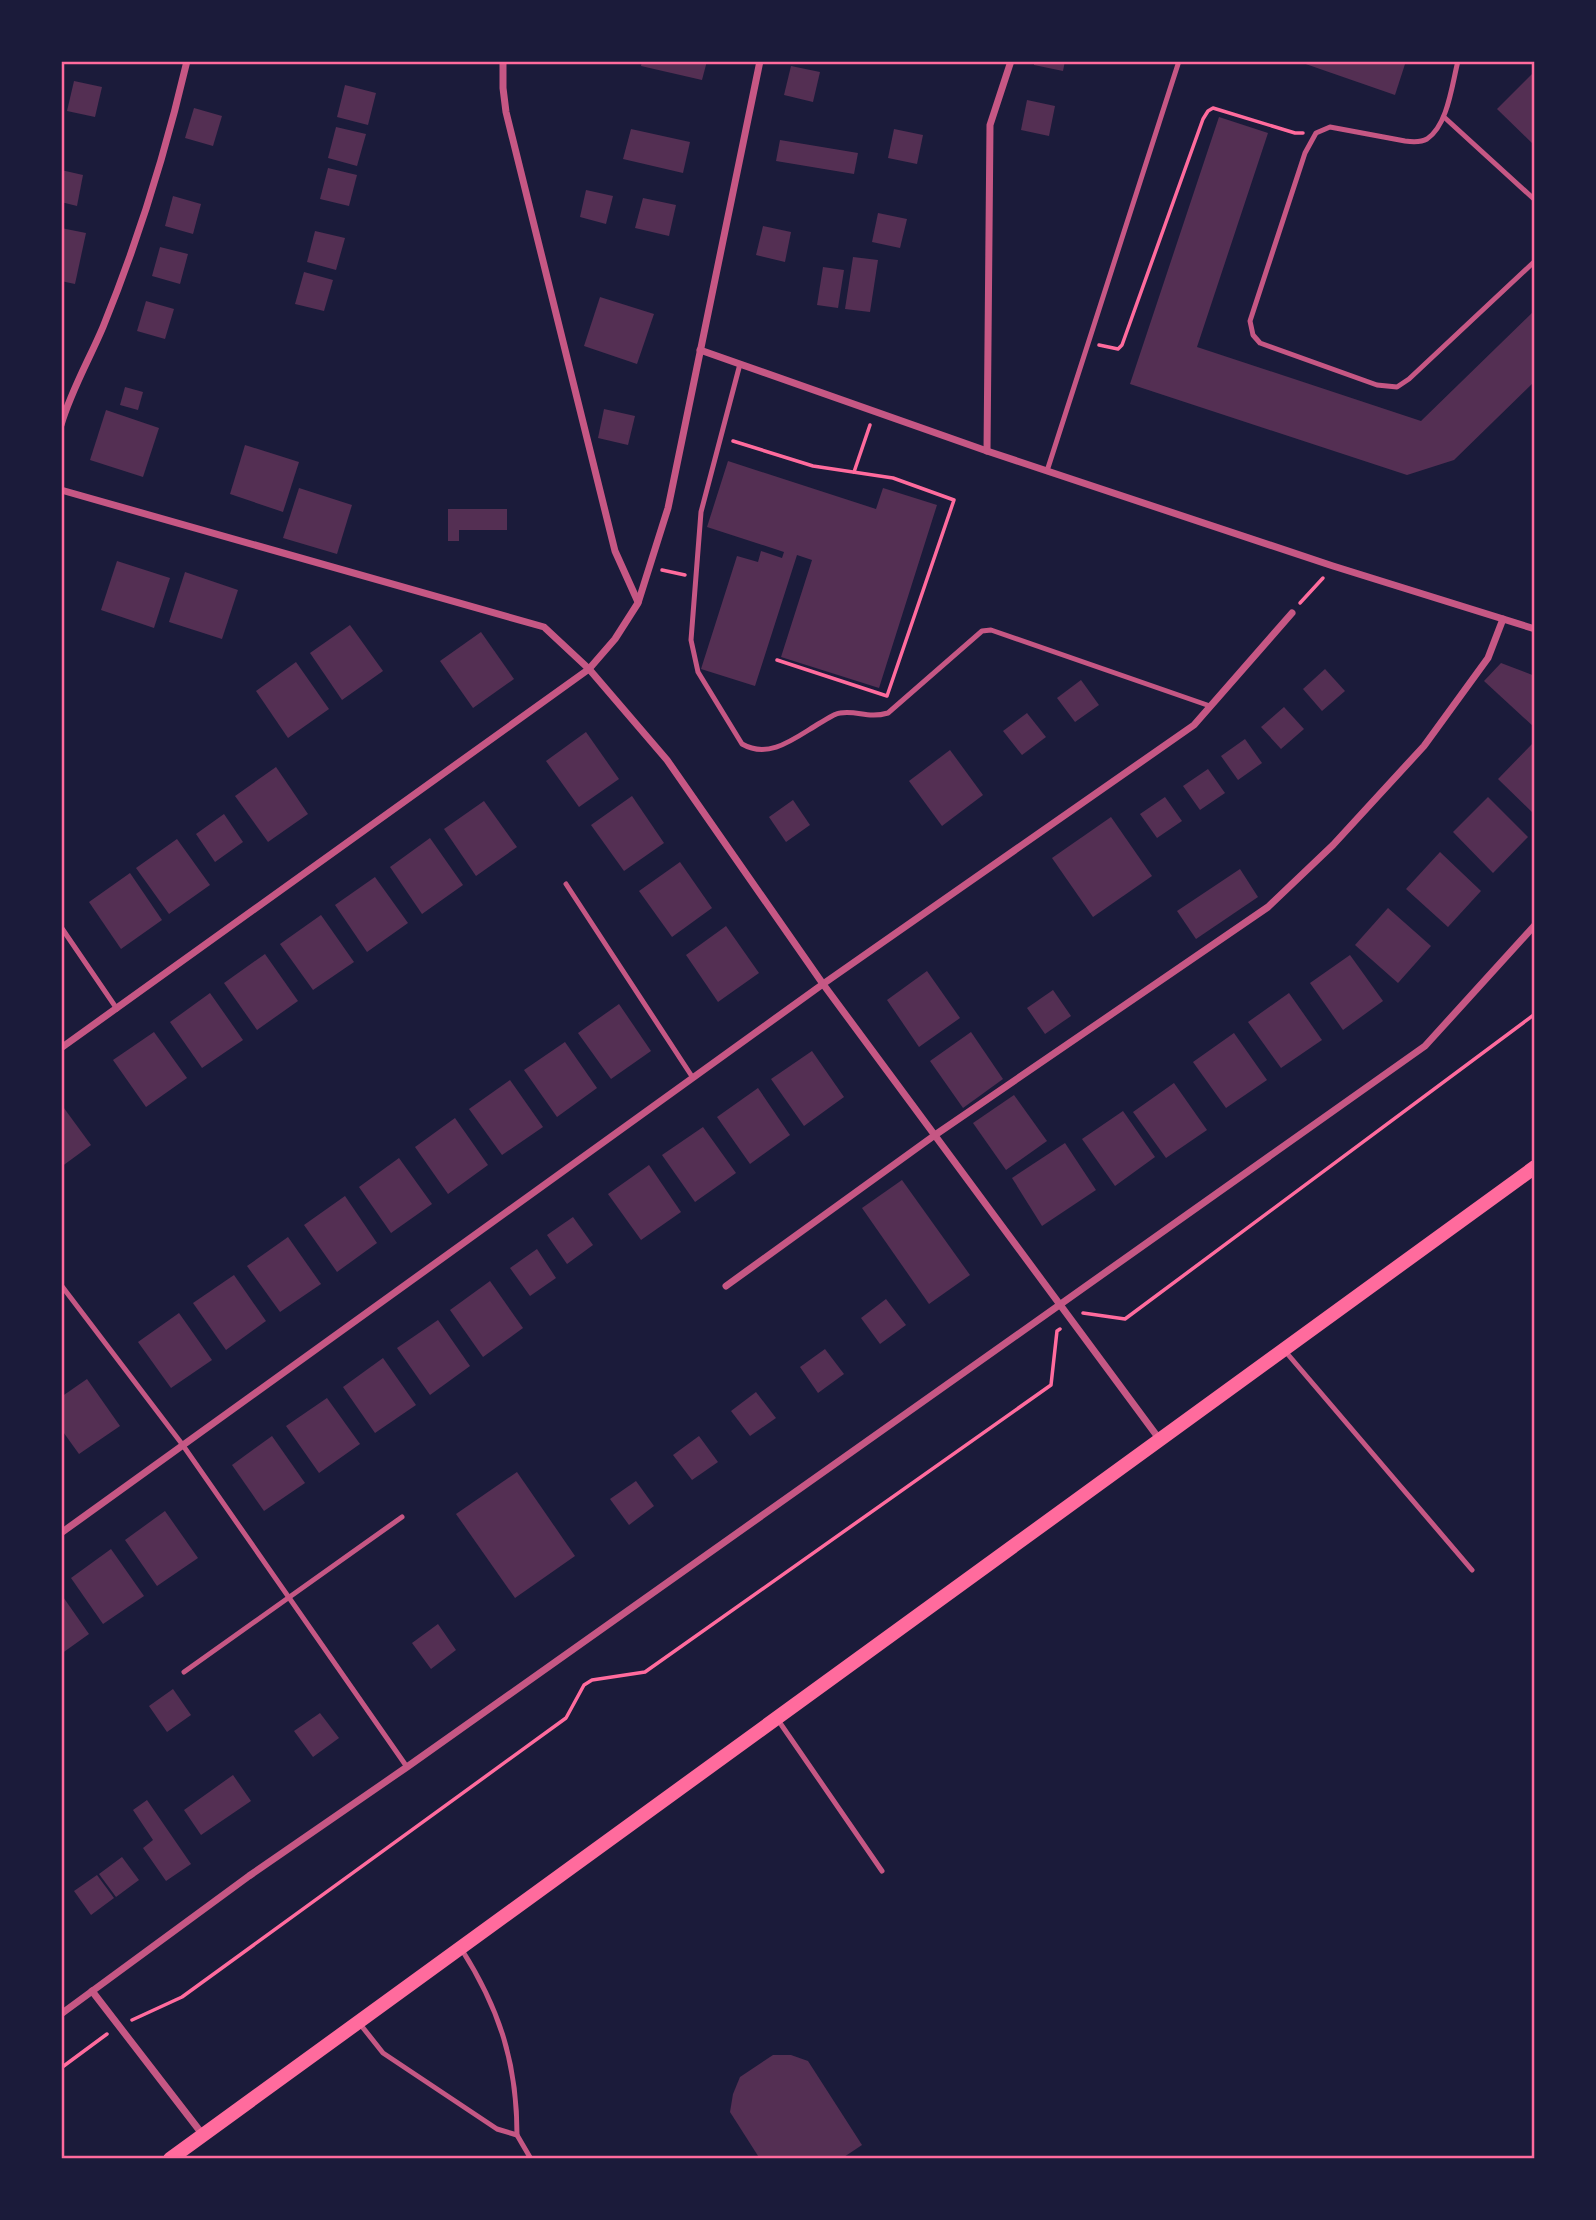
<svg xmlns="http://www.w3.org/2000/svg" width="1596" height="2220" font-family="'Source Sans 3',sans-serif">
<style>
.building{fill:#542f53}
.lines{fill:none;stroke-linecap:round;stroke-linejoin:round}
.path{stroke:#ff6b9d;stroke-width:3.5}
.service{stroke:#c65784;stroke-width:5}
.minor{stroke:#c65784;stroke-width:7}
.secondary{stroke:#ff6b9d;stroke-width:14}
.neatline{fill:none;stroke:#ff6b9d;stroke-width:2.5}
</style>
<rect width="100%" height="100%" fill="#1b1b3a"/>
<g class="building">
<path d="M642,61H707L702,80L641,66Z"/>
<path d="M1034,61H1065L1063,71L1034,65Z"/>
<path d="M1297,61H1406L1395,95Z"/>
<path d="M791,66L820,72L813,102L784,95Z"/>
<path d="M1535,71V146L1497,109Z"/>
<path d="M74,81L102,87L95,117L67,111Z"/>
<path d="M345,85L376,93L368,125L337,117Z"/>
<path d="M1027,100L1055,106L1049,136L1021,130Z"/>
<path d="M194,108L222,116L213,146L185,138Z"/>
<path d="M1219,117L1268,133L1197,347L1421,421L1535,310V381L1454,460L1407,475L1130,384Z"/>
<path d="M336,127L366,134L357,166L328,158Z"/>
<path d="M631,129L690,142L683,173L623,159Z"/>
<path d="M894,129L923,135L917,164L888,158Z"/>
<path d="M780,140L858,153L854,174L776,161Z"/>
<path d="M328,168L357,175L349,206L320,199Z"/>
<path d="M61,170L83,175L77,206L61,202Z"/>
<path d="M586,190L613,196L606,224L580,217Z"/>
<path d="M173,196L201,204L193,234L165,226Z"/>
<path d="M643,198L676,205L669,236L635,228Z"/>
<path d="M878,213L907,219L900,248L872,242Z"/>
<path d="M763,226L791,232L785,262L756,255Z"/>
<path d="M61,228L86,233L75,284L61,281Z"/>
<path d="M315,231L345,238L336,270L307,262Z"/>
<path d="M160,247L188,254L180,284L152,276Z"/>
<path d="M853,257L878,260L870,312L845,309Z"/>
<path d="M823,267L844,270L838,308L817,305Z"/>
<path d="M304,272L333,280L324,311L295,304Z"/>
<path d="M600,297L654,314L637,364L584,346Z"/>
<path d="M146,301L174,309L165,339L137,331Z"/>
<path d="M125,387L143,392L138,410L120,405Z"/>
<path d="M604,409L635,416L628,445L598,438Z"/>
<path d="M106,410L159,428L143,477L90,460Z"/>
<path d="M245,445L299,462L283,512L230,494Z"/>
<path d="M728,461L876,509L883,488L937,505L879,688L781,657L812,560L797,555L755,686L701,669L737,556L758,562L761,551L782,558L784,552L707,527Z"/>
<path d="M299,488L352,505L337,554L283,538Z"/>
<path d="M448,509H507V530H459V541H448Z"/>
<path d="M117,561L170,578L154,628L101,610Z"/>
<path d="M185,572L238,590L222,639L169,622Z"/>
<path d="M350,625L383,671L342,700L310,653Z"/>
<path d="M481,632L514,679L473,708L440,661Z"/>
<path d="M296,662L329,709L288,738L256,691Z"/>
<path d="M1501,663L1535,676V728L1484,681Z"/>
<path d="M1325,669L1345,691L1322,711L1303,689Z"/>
<path d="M1081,680L1099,705L1075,722L1057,698Z"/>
<path d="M1284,707L1304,729L1281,749L1261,727Z"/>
<path d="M1027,713L1046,737L1022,755L1003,731Z"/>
<path d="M586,732L619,779L579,807L546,761Z"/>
<path d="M1245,739L1262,763L1238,780L1221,756Z"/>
<path d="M1533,743L1535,745V815L1498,779Z"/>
<path d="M950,750L983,795L942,826L909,781Z"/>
<path d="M276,767L308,814L268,842L235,796Z"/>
<path d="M1208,769L1225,793L1200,810L1183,786Z"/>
<path d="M632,796L664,843L624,871L591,825Z"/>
<path d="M1165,797L1182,821L1157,838L1140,814Z"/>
<path d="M1488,797L1528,837L1493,873L1453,832Z"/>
<path d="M793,800L810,825L786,842L769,817Z"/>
<path d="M484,801L517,847L476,876L444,829Z"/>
<path d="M224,814L243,842L215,862L196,834Z"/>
<path d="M1111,817L1152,876L1093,917L1052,858Z"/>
<path d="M430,838L463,885L422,914L390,867Z"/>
<path d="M177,839L210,885L169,914L136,868Z"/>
<path d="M1440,852L1481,891L1448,927L1406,889Z"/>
<path d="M680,862L712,908L672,937L639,891Z"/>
<path d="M1240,869L1258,897L1196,939L1177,911Z"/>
<path d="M130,873L162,920L121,949L89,902Z"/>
<path d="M375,877L408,923L367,952L335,905Z"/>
<path d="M1388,908L1431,946L1398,983L1355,945Z"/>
<path d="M321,915L354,962L313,990L280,944Z"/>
<path d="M726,926L759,973L718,1002L686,955Z"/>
<path d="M265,954L298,1001L257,1030L224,983Z"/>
<path d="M1350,955L1383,1001L1343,1030L1310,983Z"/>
<path d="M927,971L960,1018L919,1047L887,1000Z"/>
<path d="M1053,990L1071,1016L1045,1034L1027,1008Z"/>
<path d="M210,993L243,1040L202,1068L170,1022Z"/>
<path d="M1289,993L1322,1040L1281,1068L1248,1022Z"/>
<path d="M619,1004L651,1051L611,1079L578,1033Z"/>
<path d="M154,1032L187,1078L146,1107L113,1060Z"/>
<path d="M971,1032L1003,1079L963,1108L930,1061Z"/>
<path d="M1234,1033L1267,1080L1226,1108L1193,1062Z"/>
<path d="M565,1042L597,1088L557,1117L524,1070Z"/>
<path d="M812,1051L844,1097L804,1126L771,1079Z"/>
<path d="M510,1080L543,1127L502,1155L469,1109Z"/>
<path d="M1174,1083L1207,1130L1166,1158L1133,1112Z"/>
<path d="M758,1088L790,1135L750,1164L717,1117Z"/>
<path d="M1014,1095L1047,1141L1006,1170L973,1123Z"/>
<path d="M61,1104L91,1145L61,1167Z"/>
<path d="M1123,1111L1155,1157L1115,1186L1082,1139Z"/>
<path d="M455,1118L488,1165L448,1194L415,1147Z"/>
<path d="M703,1127L736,1173L695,1202L662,1155Z"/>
<path d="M1065,1143L1096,1190L1042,1226L1012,1178Z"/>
<path d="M399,1158L432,1204L391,1233L359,1187Z"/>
<path d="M649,1165L681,1212L641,1240L608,1194Z"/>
<path d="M902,1180L970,1275L929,1304L862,1208Z"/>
<path d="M345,1196L377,1243L337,1272L304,1225Z"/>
<path d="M573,1217L593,1245L567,1264L547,1235Z"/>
<path d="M288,1237L321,1284L280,1312L247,1266Z"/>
<path d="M537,1249L556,1278L530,1296L510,1268Z"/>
<path d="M234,1275L266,1321L226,1350L193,1303Z"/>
<path d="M490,1281L523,1328L483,1357L450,1310Z"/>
<path d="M886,1299L906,1325L880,1344L861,1318Z"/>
<path d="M179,1313L212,1360L171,1388L138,1342Z"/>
<path d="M438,1320L470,1366L430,1395L397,1348Z"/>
<path d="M825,1349L844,1374L818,1393L800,1367Z"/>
<path d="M383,1358L416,1405L375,1433L343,1387Z"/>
<path d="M87,1379L120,1426L79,1454L61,1429V1397Z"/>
<path d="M756,1392L776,1418L750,1436L731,1411Z"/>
<path d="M327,1398L360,1444L319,1473L286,1426Z"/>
<path d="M272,1436L305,1483L264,1511L232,1465Z"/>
<path d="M699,1436L718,1462L692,1480L673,1455Z"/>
<path d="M517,1472L575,1556L515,1598L456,1514Z"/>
<path d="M636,1481L654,1506L629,1525L610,1499Z"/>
<path d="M165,1511L198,1558L157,1586L125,1540Z"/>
<path d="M111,1549L144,1596L103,1624L71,1578Z"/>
<path d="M61,1594L89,1634L61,1654Z"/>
<path d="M438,1624L456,1650L431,1669L412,1643Z"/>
<path d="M173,1689L191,1715L167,1732L149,1706Z"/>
<path d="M320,1713L339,1738L313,1757L294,1731Z"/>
<path d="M233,1775L251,1801L201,1835L184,1810Z"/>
<path d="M147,1800L191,1864L166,1881L143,1848L153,1840L133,1810Z"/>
<path d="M122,1857L139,1880L116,1897L99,1874Z"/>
<path d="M97,1875L114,1898L91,1915L74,1891Z"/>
<path d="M773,2055H791L808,2061L862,2145L841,2159H760L730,2112L733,2094L740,2077Z"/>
</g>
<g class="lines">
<g class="path">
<path d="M1099,345L1118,349L1122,345L1203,119L1208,111L1213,108L1295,133H1303"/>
<path d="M733,441L813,466L893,478L954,500L887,696L777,660"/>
<path d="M854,472L870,425"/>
<path d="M662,570L685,575"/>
<path d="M1300,603L1323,578"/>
<path d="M1083,1313L1125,1319L1535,1014"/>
<path d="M132,2020L182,1997L566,1718L584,1685L592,1680L645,1672L1051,1385L1057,1331L1060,1329"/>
<path d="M61,2068L107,2034"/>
</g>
<g class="service">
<path d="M1458,61C1452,84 1448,125 1427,139C1420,143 1412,142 1405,141L1330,127L1316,133L1305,153L1250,321L1253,335L1260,343L1377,385L1397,387L1409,379L1535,261"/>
<path d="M1444,117L1535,200"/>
<path d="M740,364L701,512L691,640L698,672L742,744C770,760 796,737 820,723C826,720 833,714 840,713C858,710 867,719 888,713L982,631L991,630L1210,706"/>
<path d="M1047,471L1179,61"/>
<path d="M566,884L693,1078"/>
<path d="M61,927L117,1009"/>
<path d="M61,1285L182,1444L407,1767"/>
<path d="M1285,1351L1472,1570"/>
<path d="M184,1672L402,1517"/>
<path d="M778,1720L882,1871"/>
<path d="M462,1950C500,2010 517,2064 517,2135"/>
<path d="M360,2024L383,2053L497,2129L517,2135L531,2159"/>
</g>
<g class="minor">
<path d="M503,61V88L506,112L615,551L638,602"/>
<path d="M700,350L987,451L1333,566L1535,629"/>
<path d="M61,425C71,391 89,360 103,327C138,241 166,151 187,61"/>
<path d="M987,451L990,125L1011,61"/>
<path d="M61,490L544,627L589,669L667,760L823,984L1160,1440"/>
<path d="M61,1048L589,669L615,639L638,603L668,508L760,61"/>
<path d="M726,1286L935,1135L1268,907L1333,845L1424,746L1488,658L1503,619"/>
<path d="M61,1533L823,984L1194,725L1292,613"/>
<path d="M92,1991L203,2135"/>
<path d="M61,2014L249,1876L407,1767L1425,1046L1535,925"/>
</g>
<path class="secondary" d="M170,2159L1535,1167"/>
</g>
<rect width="1596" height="2220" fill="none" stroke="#1b1b3a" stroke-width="126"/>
<rect x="63" y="63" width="1470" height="2094" class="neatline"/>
</svg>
